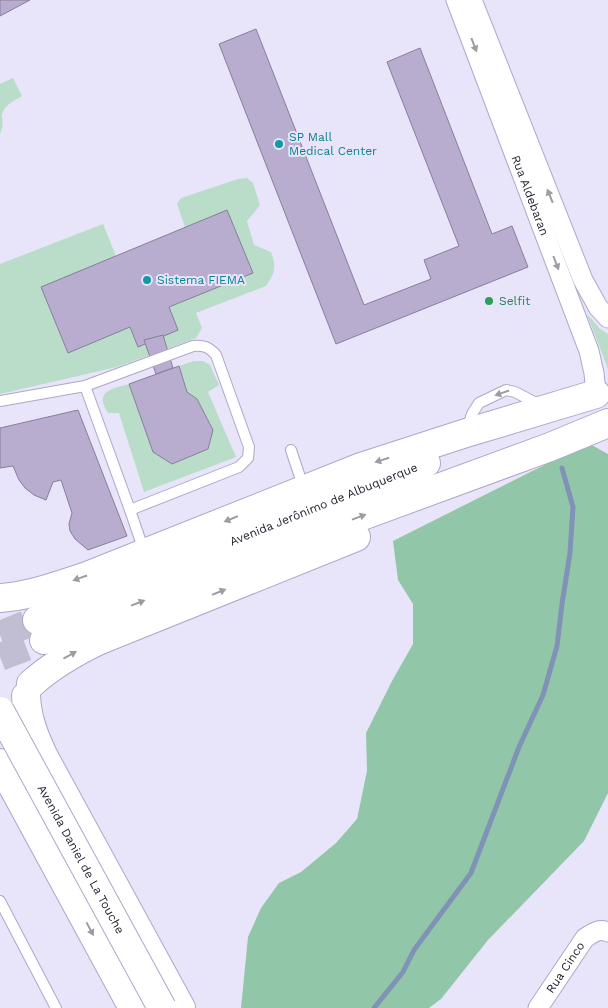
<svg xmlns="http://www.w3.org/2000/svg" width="608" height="1008" font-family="'Work Sans',sans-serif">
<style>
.green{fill:#b9ddc8}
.forest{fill:#91c7a8}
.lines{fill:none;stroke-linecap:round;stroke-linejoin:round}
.stream{stroke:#8093b6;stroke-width:5}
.building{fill:#b8adcf;stroke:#877d9c}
.primary-tunnel{stroke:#c1bdd2;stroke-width:28;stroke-dasharray:28 14;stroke-linecap:butt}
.service-casing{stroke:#aea7c9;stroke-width:12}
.minor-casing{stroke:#aea7c9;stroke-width:21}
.primary-casing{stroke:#aea7c9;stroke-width:30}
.service{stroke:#fff;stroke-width:10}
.minor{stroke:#fff;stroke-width:19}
.primary{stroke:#fff;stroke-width:28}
.primary-bridge-casing{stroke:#aea7c9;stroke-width:30;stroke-linecap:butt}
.primary-bridge{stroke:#fff;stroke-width:28}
.oneway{fill:#9d9ca2}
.culture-dot{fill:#0f9aa8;stroke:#e8e4fa;stroke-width:2}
.leisure-dot{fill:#2e9e5b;stroke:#e8e4fa;stroke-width:2}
.labels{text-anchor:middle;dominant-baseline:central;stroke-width:4;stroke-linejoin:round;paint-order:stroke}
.culture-label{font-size:12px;fill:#0d838f;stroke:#e8e4fa;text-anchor:start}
.street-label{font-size:12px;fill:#262330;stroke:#e8e4fa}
.leisure-label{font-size:12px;fill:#27864d;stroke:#e8e4fa;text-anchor:start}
</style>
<rect width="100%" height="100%" fill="#e8e4fa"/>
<g class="green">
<path d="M13,78L22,96C14,101 2,106 2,117C3,124 3,127 0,134V84Z"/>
<path d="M247,178L253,183L260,205L247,221L254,245L271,252C276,267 276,272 266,286L196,313L202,328L196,338L117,367L0,394V264L103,224L116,256L130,327L138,347L178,330L169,307L253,273L185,227L177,204L181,198L238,179Z"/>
<path d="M587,314L600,329L608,334V369Z"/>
<path d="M194,361H203L210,365L219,385L208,392L236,457L144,492L119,413H108C94,391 111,389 129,384L153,452L172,464L208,449L212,430L197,399L187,392L179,366Z"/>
</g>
<path class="forest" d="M588,443L608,454V793L584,841L488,940L441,999L429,1008H241L248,937L261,908L279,883L301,872L336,843L357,819L367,771L366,733L392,681L413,644V604L398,580L393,541Z"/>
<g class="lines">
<path class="stream" d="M374,1008L403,972L414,950L471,873L519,747L543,695L557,646L562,604L570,553L573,507L562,468"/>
</g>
<g class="building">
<path d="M0,0H30L0,16Z"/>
<path d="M256,29L364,305L431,279L424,260L459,246L387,62L420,48L492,234L512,226L528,267L336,344L219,44Z"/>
<path d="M227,210L253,273L169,307L178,330L138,347L130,327L68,353L41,287Z"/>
<path d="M163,335L173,368L156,374L144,340Z"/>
<path d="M179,366L187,392L197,399L213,430L208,449L172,464L153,452L129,384Z"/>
<path d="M78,410L127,536L88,550L75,539L70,531L69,524L72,513L61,480L53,482L46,500L34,495L25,488L19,480L13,466L0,468V428Z"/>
</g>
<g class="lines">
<g class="primary-tunnel">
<path d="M0,635L37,620"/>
<path d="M0,657L44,640"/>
</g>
<g class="service-casing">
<g id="service">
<path d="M0,401L85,386L193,346C204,345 209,347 216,355L249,447L248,458L239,467L130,510L85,386"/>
<path d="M467,430L472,414L479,403L506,390L515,392L540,405"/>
<path d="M291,450L304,489"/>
<path d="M130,510L144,551"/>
<path d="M0,901L56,1008"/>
</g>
</g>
<g class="minor-casing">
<g id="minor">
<path id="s1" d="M456,0L589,351L594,373L596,394"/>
<path d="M472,0L583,280L598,307L608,318"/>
<path id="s2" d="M538,1008L585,938C593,933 599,928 608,932"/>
</g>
</g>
<g class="primary-casing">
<g id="primary">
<path d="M0,598C30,596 59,585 87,576L361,467L466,433L596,394"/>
<path id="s3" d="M37,620L426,463"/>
<path d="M44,640L313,534L550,447L608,423"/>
<path d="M31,684C52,665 75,652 100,640L356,537"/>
<path d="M26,696C27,718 34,736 44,757L181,1008"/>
<path d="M0,763L133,1008"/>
</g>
</g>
<use href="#service" class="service"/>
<use href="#minor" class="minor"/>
<use href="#primary" class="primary"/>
<g class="primary-bridge-casing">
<g id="primary-bridge">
<path id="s4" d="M0,711L162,1008"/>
</g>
</g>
<use href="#primary-bridge" class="primary-bridge"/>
</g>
<defs><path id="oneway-solid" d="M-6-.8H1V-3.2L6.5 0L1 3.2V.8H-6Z" transform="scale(1.25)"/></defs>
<g class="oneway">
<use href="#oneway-solid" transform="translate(474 45) rotate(69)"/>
<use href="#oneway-solid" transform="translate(550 196) rotate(-112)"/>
<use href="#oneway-solid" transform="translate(556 263) rotate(69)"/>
<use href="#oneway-solid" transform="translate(502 393) rotate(161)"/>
<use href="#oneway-solid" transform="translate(382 460) rotate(162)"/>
<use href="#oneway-solid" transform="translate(359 517) rotate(-20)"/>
<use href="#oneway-solid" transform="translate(231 519) rotate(158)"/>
<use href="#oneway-solid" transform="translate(80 578) rotate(161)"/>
<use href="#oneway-solid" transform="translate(219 592) rotate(-22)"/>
<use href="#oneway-solid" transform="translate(138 603) rotate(-21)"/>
<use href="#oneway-solid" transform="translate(70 655) rotate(-29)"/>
<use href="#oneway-solid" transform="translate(90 929) rotate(62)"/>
</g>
<g class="culture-dot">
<circle cx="279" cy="144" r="5"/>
<circle cx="147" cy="280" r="5"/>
</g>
<circle class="leisure-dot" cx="489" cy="301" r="5"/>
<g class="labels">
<g class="culture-label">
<text x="289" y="137">SP Mall<tspan x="289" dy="14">Medical Center</tspan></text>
<text x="157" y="280">Sistema FIEMA</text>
</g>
<g class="street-label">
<text stroke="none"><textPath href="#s1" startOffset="209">Rua Aldebaran</textPath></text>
<text stroke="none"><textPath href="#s3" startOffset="309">Avenida Jerônimo de Albuquerque</textPath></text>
<text stroke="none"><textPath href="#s4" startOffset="169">Avenida Daniel de La Touche</textPath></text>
<text stroke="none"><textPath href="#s2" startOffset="49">Rua Cinco</textPath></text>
</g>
<g class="leisure-label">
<text x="499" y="301">Selfit</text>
</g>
</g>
</svg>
